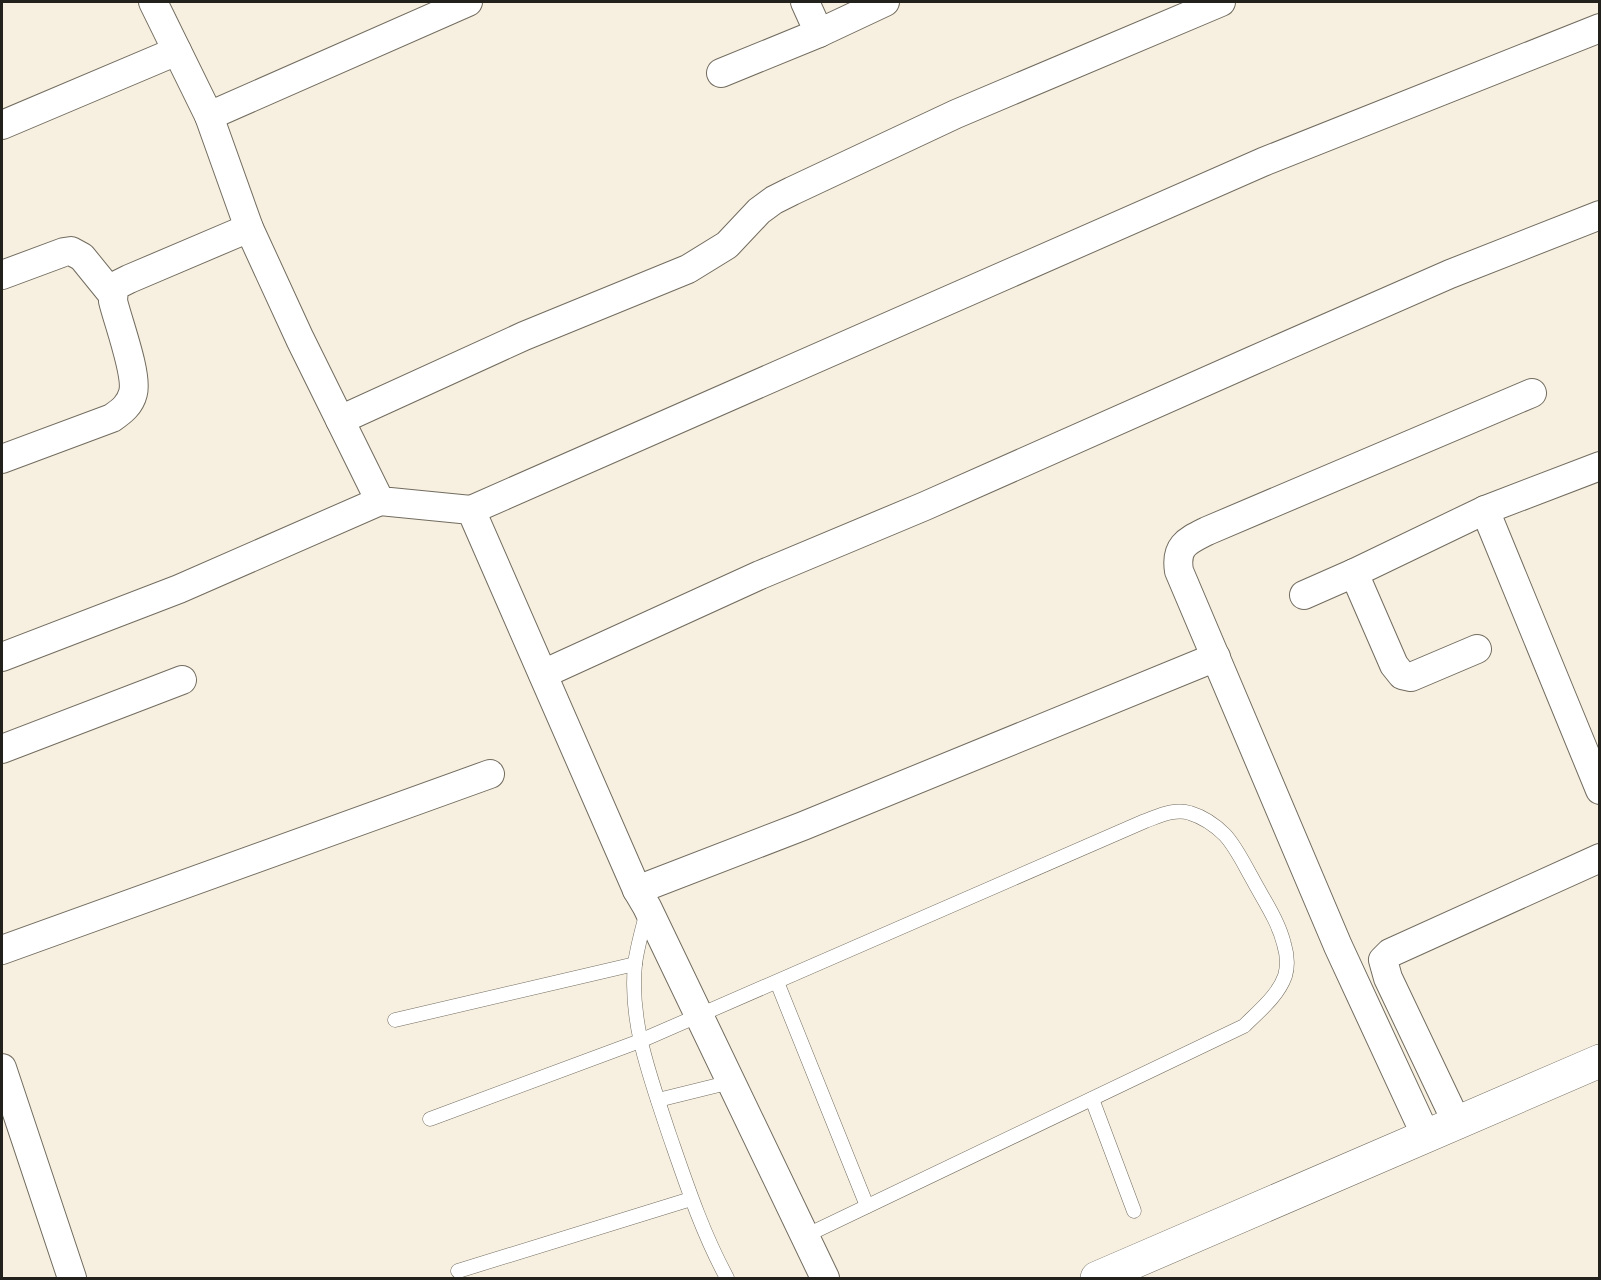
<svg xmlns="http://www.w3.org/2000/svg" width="1601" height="1280" font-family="Overpass,sans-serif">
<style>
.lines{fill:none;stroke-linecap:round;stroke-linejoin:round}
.lane-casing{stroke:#726c5f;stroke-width:15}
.street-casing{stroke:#726c5f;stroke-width:30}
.secondary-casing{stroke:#726c5f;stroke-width:34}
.lane{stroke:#fff;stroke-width:14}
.street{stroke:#fff;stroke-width:28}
.secondary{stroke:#fff;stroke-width:33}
</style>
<rect width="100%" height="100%" fill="#f7f0e1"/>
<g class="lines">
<g class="lane-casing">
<g id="lane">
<path d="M646,915C642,931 637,948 635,964C629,1023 651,1079 669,1134C686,1183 702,1232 727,1278"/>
<path d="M777,982L867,1206"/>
<path d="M395,1020L635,964"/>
<path d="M1092,1099L1134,1211"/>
<path d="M658,1100L731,1082"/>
<path d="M430,1119L640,1041L1145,821C1159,816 1175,808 1190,813C1203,817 1215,825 1225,835C1236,847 1244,864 1252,878C1263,899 1278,920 1284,944C1287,954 1288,966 1285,976C1278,996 1258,1012 1244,1026L805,1236"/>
<path d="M458,1271L691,1199"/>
</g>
</g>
<g class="street-casing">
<g id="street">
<path d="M153,2L209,116L249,228L300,339L380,501L471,510L637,890L647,907L825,1278"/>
<path d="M805,2L819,33"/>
<path d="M721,73L819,33L885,2"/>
<path d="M209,116L468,2"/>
<path d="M2,125L177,51"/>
<path d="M2,275L64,252L71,251L82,257L112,294"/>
<path d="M340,420L524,336L688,269L727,245L759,211L774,200L792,191L956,114L1221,2"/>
<path d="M2,459L112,418C122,411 130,405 133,393C138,375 118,322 113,301L114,288L119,284L129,279L249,228"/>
<path d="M471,510L1263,162L1600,28"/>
<path d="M1485,510L1600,790"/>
<path d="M1354,573L1394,665L1402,675L1411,677L1477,649"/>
<path d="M1304,595L1354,573L1485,510L1600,466"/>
<path d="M2,657L179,589L380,501"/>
<path d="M543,674L760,575L925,506L1254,360L1450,274L1600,215"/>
<path d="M2,749L182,680"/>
<path d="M637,890L803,826L1216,657"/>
<path d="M2,950L490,774"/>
<path d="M2,1068L72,1278"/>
<path d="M1457,1123L1388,978L1383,960L1390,953L1600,858"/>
<path d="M1426,1136L1338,946L1179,571C1175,546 1187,541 1207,531L1532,393"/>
</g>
</g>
<g class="secondary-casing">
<path id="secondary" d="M1097,1278L1600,1061"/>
</g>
<use href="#lane" class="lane"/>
<use href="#street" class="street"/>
<use href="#secondary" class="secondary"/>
</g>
<rect width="1601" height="1280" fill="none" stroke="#23211b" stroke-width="6"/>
</svg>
